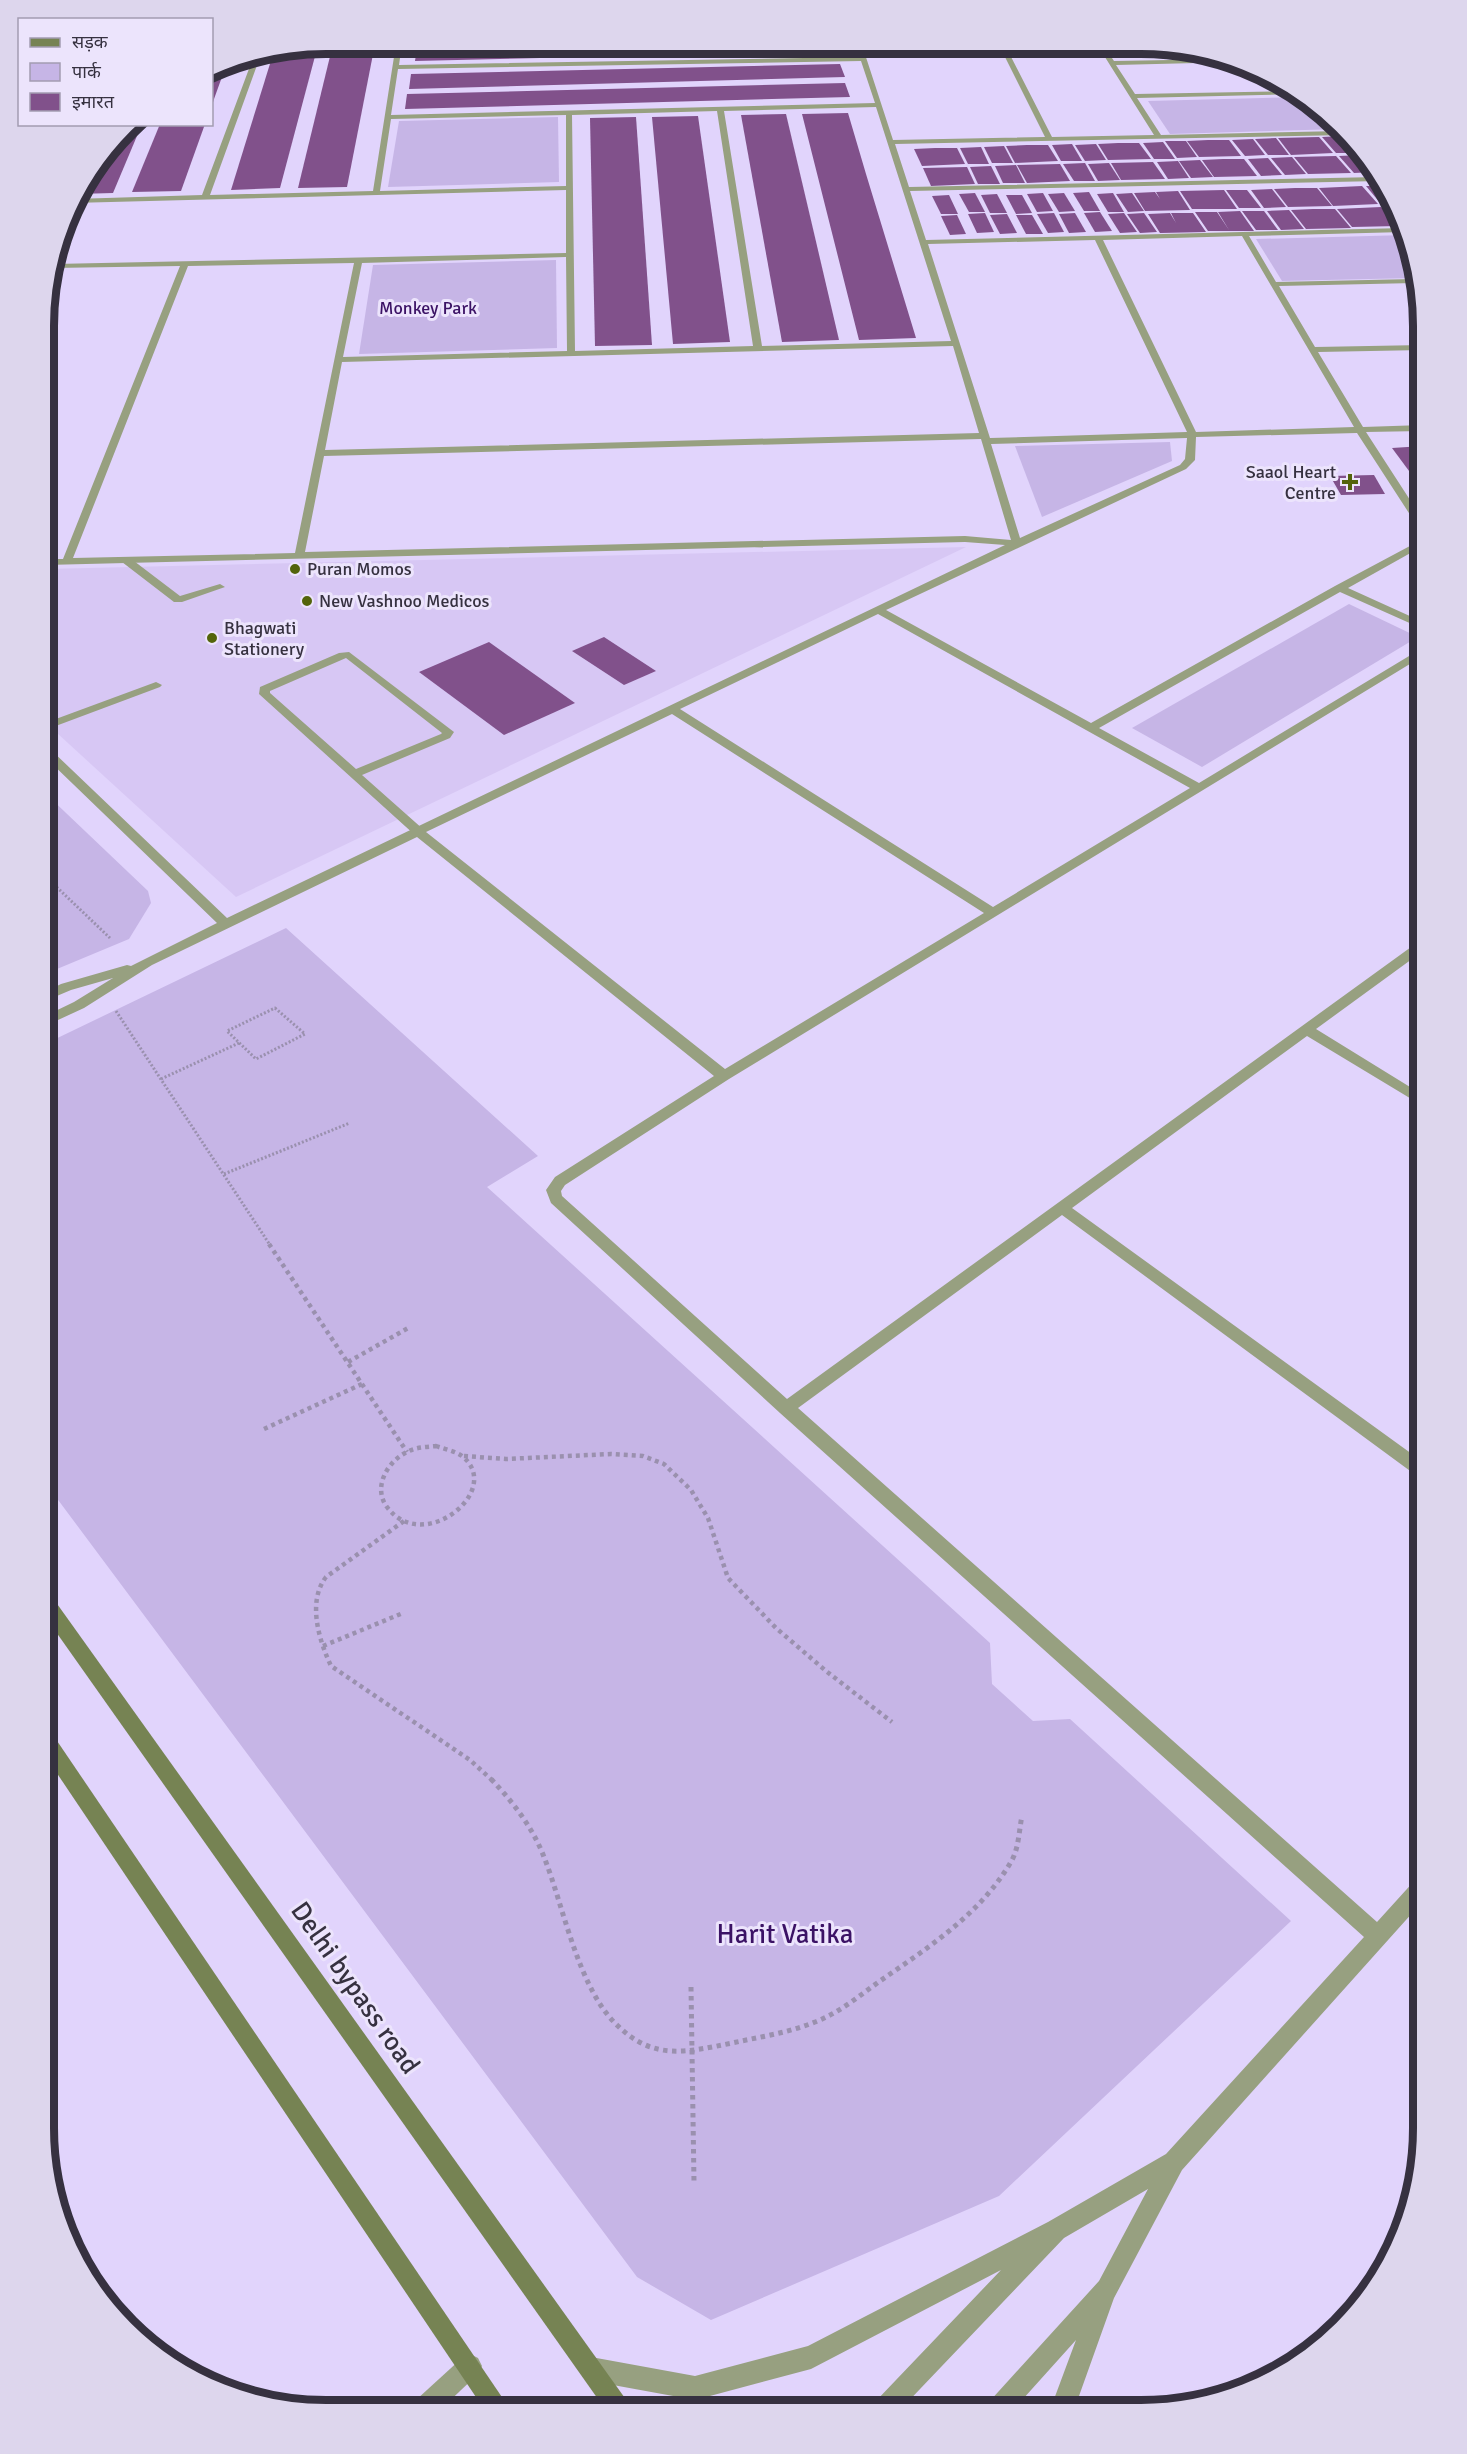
<svg xmlns="http://www.w3.org/2000/svg" width="1467" height="2454" font-family="Signika,'Noto Sans Devanagari',sans-serif">
<style>
.built{fill:#d7c7f4}
.green{fill:#c6b5e6}
.building{fill:#81518b}
.lines{fill:none;stroke-linecap:round;stroke-linejoin:round}
.path-far2{stroke:#9a90ae;stroke-width:3;stroke-dasharray:2 2;stroke-linecap:butt}
.path-far1{stroke:#9a90ae;stroke-width:4.5;stroke-dasharray:4 4;stroke-linecap:butt}
.path{stroke:#9a90ae;stroke-width:5;stroke-dasharray:4.5 4.5;stroke-linecap:butt}
.service{fill:#97a080;fill-rule:evenodd}
.minor{fill:#97a080;fill-rule:evenodd}
.secondary{fill:#768353;fill-rule:evenodd}
.poi-dot{fill:#53640b;stroke:#ece4fc;stroke-width:2}
.labels{text-anchor:middle;dominant-baseline:central;stroke-width:6;stroke-linejoin:round;paint-order:stroke}
.far-park-label{font-size:18px;fill:#3b1265;stroke:#ece4fc}
.far-poi-label{font-size:18px;fill:#363140;stroke:#ece4fc;text-anchor:start}
.near-park-label{font-size:27px;fill:#3b1265;stroke:#ece4fc}
.near-street-label{font-size:27px;fill:#363140;stroke:#ece4fc}
.rim{fill:none;stroke:#363140;stroke-width:8}
</style>
<rect width="100%" height="100%" fill="#e1d4fc"/>
<path class="built" d="M966,547L236,897L45,722L46,569Z"/>
<g class="green">
<path d="M1304,97L1313,102L1340,129L1170,134L1148,101Z"/>
<path d="M558,117L559,182L388,187L399,121Z"/>
<path d="M1406,235L1414,278L1282,281L1256,239Z"/>
<path d="M556,260L557,348L359,354L373,265Z"/>
<path d="M1170,442L1172,461L1042,517L1015,446Z"/>
<path d="M1349,604L1418,637L1202,767L1132,728Z"/>
<path d="M45,793L148,891L151,903L129,939L45,974Z"/>
<path d="M286,928L538,1156L487,1187L990,1643L992,1684L1033,1721L1070,1719L1291,1921L999,2196L711,2320L637,2277L44,1481L45,1044Z"/>
</g>
<g class="building">
<path d="M333,44H375L347,187L298,188Z"/>
<path d="M564,44L836,45L838,51L415,61L417,48Z"/>
<path d="M318,45L280,188L231,190L273,54Z"/>
<path d="M227,63L214,99L212,106V69Z"/>
<path d="M840,64L845,77L409,89L411,74Z"/>
<path d="M845,83L850,97L405,109L407,94Z"/>
<path d="M848,113L866,174L916,338L859,340L802,114Z"/>
<path d="M786,114L814,233L839,340L782,342L741,115Z"/>
<path d="M698,116L730,342L673,344L652,117Z"/>
<path d="M636,117L652,345L595,346L590,118Z"/>
<path d="M131,124H142L113,193L78,194Z"/>
<path d="M160,124H205L181,191L132,192Z"/>
<path d="M1342,136L1357,153H1336L1322,137Z"/>
<path d="M1319,137L1333,153L1291,155L1278,138Z"/>
<path d="M1276,138L1289,155H1268L1255,139Z"/>
<path d="M1253,139L1265,155L1245,156L1232,140Z"/>
<path d="M1208,140H1229L1241,156L1199,157L1187,141Z"/>
<path d="M1165,141H1186L1197,157L1177,158Z"/>
<path d="M1163,142L1175,159H1154L1143,143Z"/>
<path d="M1118,143H1139L1151,159L1108,160L1098,144Z"/>
<path d="M1072,144L1082,161H1061L1052,145Z"/>
<path d="M1096,144L1106,160L1085,161L1075,145Z"/>
<path d="M1027,145H1048L1058,161L1015,163L1006,146Z"/>
<path d="M1004,146L1013,163H992L984,147Z"/>
<path d="M981,147L989,164H968L960,148Z"/>
<path d="M935,148H957L965,164L922,166L914,149Z"/>
<path d="M1360,155L1375,172L1354,173L1339,156Z"/>
<path d="M1336,156L1351,173L1308,174L1294,157Z"/>
<path d="M1292,157L1306,174L1285,175L1271,158Z"/>
<path d="M1268,158L1282,175L1261,176L1248,159Z"/>
<path d="M1223,159H1244L1257,176L1214,177L1202,160Z"/>
<path d="M1200,160L1213,177L1191,178L1179,161Z"/>
<path d="M1178,161L1189,178L1168,179L1157,162Z"/>
<path d="M1153,162L1165,179L1121,180L1111,163Z"/>
<path d="M1085,163L1095,181H1074L1063,164Z"/>
<path d="M1109,163L1120,180L1098,181L1088,164Z"/>
<path d="M1060,164L1070,181L1027,183L1017,165Z"/>
<path d="M1016,165L1025,183H1003L995,166Z"/>
<path d="M991,166L1000,184H978L970,167Z"/>
<path d="M967,167L975,184L931,186L923,168Z"/>
<path d="M1362,186L1378,204L1333,206L1319,188Z"/>
<path d="M1366,186H1384L1394,204H1381Z"/>
<path d="M1295,188H1317L1332,206L1288,207L1274,189Z"/>
<path d="M1272,189L1286,207L1264,208L1251,190Z"/>
<path d="M1224,190L1237,209H1192L1180,191Z"/>
<path d="M1226,190H1247L1261,208H1239Z"/>
<path d="M1178,191L1190,210L1145,211L1134,193L1155,192L1160,199L1156,192Z"/>
<path d="M1089,192L1100,211H1084L1073,193Z"/>
<path d="M975,193L985,212H969L959,194Z"/>
<path d="M1043,193L1053,211L1037,212L1027,194Z"/>
<path d="M1064,193L1075,211L1059,212L1048,194Z"/>
<path d="M1113,193L1124,212H1108L1097,194Z"/>
<path d="M1132,193L1144,211L1128,212L1116,194Z"/>
<path d="M997,194L1007,213H990L981,195Z"/>
<path d="M949,195L958,214H941L932,196Z"/>
<path d="M1006,195H1022L1032,213L1016,214Z"/>
<path d="M1381,207L1398,226L1352,227L1337,209Z"/>
<path d="M1385,207H1396L1404,226H1401Z"/>
<path d="M1313,209H1335L1351,228L1306,229L1291,210Z"/>
<path d="M1289,210L1304,229L1281,230L1267,211Z"/>
<path d="M1240,211L1254,231H1208L1195,212H1217L1229,230L1218,212Z"/>
<path d="M1242,211H1264L1278,230H1256Z"/>
<path d="M1100,212L1112,231L1095,232L1084,213Z"/>
<path d="M985,213L994,232L977,233L968,214Z"/>
<path d="M1054,213L1064,232L1048,233L1037,214Z"/>
<path d="M1075,213L1086,232L1069,233L1059,214Z"/>
<path d="M1124,213L1137,232L1120,233L1108,214Z"/>
<path d="M1144,213L1157,232L1140,233L1127,214Z"/>
<path d="M1170,213L1176,223L1171,213H1193L1206,232L1160,233L1148,214Z"/>
<path d="M1007,214L1017,233L1000,234L990,215Z"/>
<path d="M957,215L966,234L950,235L941,216Z"/>
<path d="M1016,215H1032L1043,234H1026Z"/>
<path d="M1423,446V474L1412,475L1392,448Z"/>
<path d="M1374,475L1385,494L1341,495L1330,476Z"/>
<path d="M604,637L656,671L624,685L572,651Z"/>
<path d="M489,642L575,703L504,735L419,672Z"/>
</g>
<g class="lines">
<g class="path-far2">
<path d="M45,876L110,938"/>
<path d="M275,1008L305,1034L256,1059L227,1031Z"/>
<path d="M116,1011L270,1245"/>
<path d="M161,1079L239,1043"/>
<path d="M224,1174L350,1123"/>
</g>
<g class="path-far1">
<path d="M269,1244L407,1452"/>
<path d="M348,1362L410,1327"/>
<path d="M264,1429L362,1384"/>
<path d="M436,1446C444,1449 455,1451 462,1456C505,1490 423,1556 387,1507C372,1487 388,1460 409,1451C417,1447 427,1447 436,1446Z"/>
<path d="M464,1456L506,1459L611,1454L643,1456L664,1464L691,1490L708,1518L728,1578L776,1628L826,1671L892,1722"/>
<path d="M404,1521L326,1577C307,1602 319,1640 331,1666L470,1760L493,1781"/>
<path d="M323,1646L403,1613"/>
</g>
<g class="path">
<path d="M491,1779C513,1802 533,1828 544,1857C564,1907 578,1989 618,2026C654,2061 687,2052 732,2043C759,2037 788,2033 815,2022C839,2013 859,1996 880,1981C929,1947 982,1913 1012,1860C1019,1847 1019,1830 1022,1816"/>
<path d="M691,1987L694,2182"/>
</g>
<g class="service">
<path d="M122,558H130L180,596L220,584L225,587L182,602H174L122,562Z"/>
<path d="M349,652L454,732L450,738L362,775L424,830V836H416L259,694L260,687L339,653ZM346,658L442,733L441,734L356,769L270,693V691Z"/>
<path d="M156,682L162,685L160,687L45,730V723Z"/>
</g>
<g class="minor">
<path d="M396,44H402L399,65L860,57L856,45H862L893,140L1045,137L999,45H1005L1052,137L1154,135L1098,46H1104L1114,61L1227,59L1237,62L1116,65L1135,94L1294,91L1300,94L1137,98L1161,135L1342,131L1346,135L895,144L909,187L1378,177L1381,181L910,191L926,240L1404,228V232L1249,236L1276,282L1414,279L1415,283L1279,286L1315,347L1423,345V350L1318,352L1363,427L1423,425V431L1366,432L1423,520V530L1418,527L1357,433L1196,437L1195,460L1186,469L886,610L1091,723L1335,586L1423,539V546L1348,588L1423,622V629L1340,592L1099,728L1199,783L1419,650L1423,649V656L729,1079L565,1185L561,1191L562,1196L787,1399L1418,942L1423,941V951L1316,1029L1423,1095V1106L1307,1036L1072,1208L1423,1462V1478L1417,1476L1062,1215L798,1408L1377,1922L1416,1879L1423,1876V1901L1182,2170L1114,2298L1074,2410H1050L1076,2340L1013,2410H985L989,2402L1099,2281L1148,2189L1064,2238L900,2410H871L875,2402L1001,2270L811,2369L695,2400L591,2381L583,2377L579,2369L583,2361L591,2357L695,2376L808,2346L1048,2222L1166,2154L1364,1937L780,1413L551,1203L546,1190L555,1177L714,1076L417,837L152,965L84,1008L45,1026V1016L74,1002L113,978L71,990L45,1001V992L61,984L127,965L131,966L217,923L45,757V747L49,748L227,918L1005,545L965,542L46,565V559H63L180,266L53,268L54,264L566,253V190L72,203L74,199L202,195L253,58L260,57L210,195L373,191ZM861,61L875,103L391,115L398,69ZM876,107L951,341L762,346L724,111ZM717,111L753,346L575,351L572,115ZM566,115V186L380,191L391,119ZM1242,236L1354,427L1196,432L1103,240ZM1095,240L1187,432L990,438L928,244ZM566,257L567,351L343,357L362,263ZM354,263L295,553L73,558L188,266ZM953,346L979,433L325,450L342,362ZM1187,438L1185,459L1180,465L1020,538L991,444ZM981,439L1011,540L965,536L305,552L324,456ZM878,614L1190,788L993,907L680,709ZM672,714L984,913L725,1069L426,832Z"/>
<path d="M470,2354L478,2358L482,2366L478,2374L441,2409L412,2408L416,2400L462,2358Z"/>
</g>
<g class="secondary">
<path d="M44,1592L50,1594L627,2401L631,2409H605L44,1615Z"/>
<path d="M44,1729L51,1732L510,2409H484L44,1754Z"/>
</g>
</g>
<g class="poi-dot">
<path d="M1347 473h6v6h6v6h-6v6h-6v-6h-6v-6h6z"/>
<circle cx="295" cy="569" r="6"/>
<circle cx="307" cy="601" r="6"/>
<circle cx="212" cy="638" r="6"/>
</g>
<g class="labels">
<g class="far-park-label">
<text x="428" y="308">Monkey Park</text>
</g>
<g class="far-poi-label">
<text x="1336" y="472" text-anchor="end">Saaol Heart<tspan x="1336" dy="21">Centre</tspan></text>
<text x="307" y="569">Puran Momos</text>
<text x="319" y="601">New Vashnoo Medicos</text>
<text x="224" y="628">Bhagwati<tspan x="224" dy="21">Stationery</tspan></text>
</g>
<g class="near-park-label">
<text x="785" y="1934">Harit Vatika</text>
</g>
<g class="near-street-label">
<text transform="translate(355 1988) rotate(55)">Delhi bypass road</text>
</g>
</g>
<path d="M0 0H1467V2454H0ZM326 54H1141A272 272 0 0 1 1413 326V2128A272 272 0 0 1 1141 2400H326A272 272 0 0 1 54 2128V326A272 272 0 0 1 326 54Z" fill="#ddd6ed" fill-rule="evenodd"/>
<path class="rim" d="M326 54H1141A272 272 0 0 1 1413 326V2128A272 272 0 0 1 1141 2400H326A272 272 0 0 1 54 2128V326A272 272 0 0 1 326 54Z"/>
<rect x="18" y="18" width="195" height="108" fill="#ece4fc" stroke="#a39cb1" stroke-width="1.5"/>
<rect x="30" y="38" width="30" height="9" fill="#768353" stroke="#a39cb1" stroke-width="1.5"/>
<text x="72" y="48" font-size="18" fill="#363140">सड़क</text>
<rect x="30" y="63" width="30" height="18" fill="#c6b5e6" stroke="#a39cb1" stroke-width="1.5"/>
<text x="72" y="78" font-size="18" fill="#363140">पार्क</text>
<rect x="30" y="93" width="30" height="18" fill="#81518b" stroke="#a39cb1" stroke-width="1.5"/>
<text x="72" y="108" font-size="18" fill="#363140">इमारत</text>
</svg>
